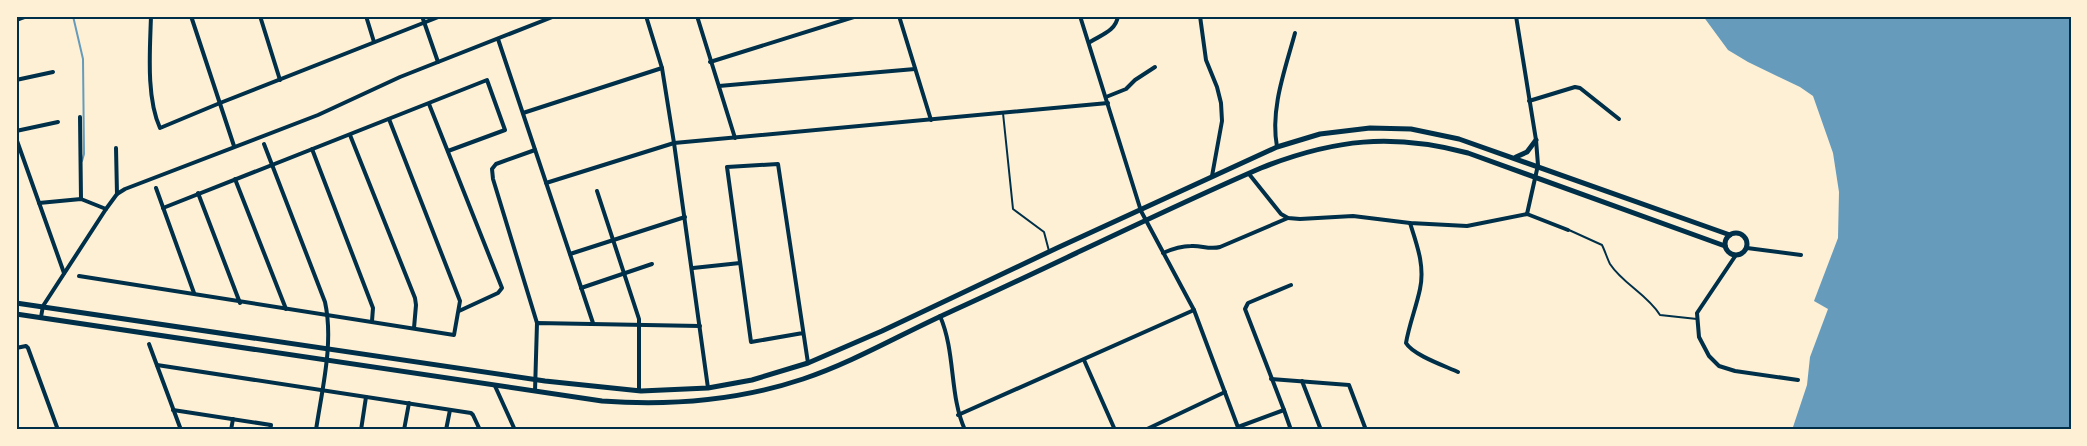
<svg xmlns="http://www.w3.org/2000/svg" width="2087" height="446" font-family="Ubuntu,sans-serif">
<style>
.water{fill:#669bbc}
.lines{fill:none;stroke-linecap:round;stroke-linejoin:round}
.stream{stroke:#669bbc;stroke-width:2}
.service{stroke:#003049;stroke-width:2}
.minor{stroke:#003049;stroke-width:4}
.tertiary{stroke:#003049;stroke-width:5}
.neatline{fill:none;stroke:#003049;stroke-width:2}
</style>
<rect width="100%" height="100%" fill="#fdf0d5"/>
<path class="water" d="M1703,16H2071V430H1792L1807,385L1810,357L1828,309L1814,301L1838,238L1839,192L1833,153L1813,96L1800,87L1748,62L1728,50Z"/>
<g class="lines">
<path class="stream" d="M73,16L83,59L84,154L82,161"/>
<g class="service">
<path d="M1003,113L1013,209L1044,232L1049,251"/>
<path d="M1569,230L1602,245C1605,251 1607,258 1610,264C1623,284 1647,294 1660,315L1697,319"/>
</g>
<g class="minor">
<path d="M151,16C150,50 146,97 160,128L220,103L441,16"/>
<path d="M191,16L234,146"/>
<path d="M260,16L280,80"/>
<path d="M366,16L374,42"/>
<path d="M422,16L438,62"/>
<path d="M646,16L662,68L674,143L708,388"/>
<path d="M697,16L735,138"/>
<path d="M899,16L931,120"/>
<path d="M1080,16L1141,211L1194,310L1239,430"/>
<path d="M1200,16L1206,60L1217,87L1221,103L1222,121L1212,176"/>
<path d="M1516,16L1536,140L1538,165L1527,214"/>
<path d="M16,20L27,16"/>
<path d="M498,39L593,323"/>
<path d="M1090,42C1101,35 1116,31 1118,16"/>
<path d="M710,62L857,16"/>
<path d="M16,80L53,72"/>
<path d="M719,86L915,69"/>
<path d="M1106,97L1126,89L1135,80L1155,67"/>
<path d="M1529,101L1575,87L1580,88L1619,119"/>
<path d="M429,104L502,288L498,293L459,311"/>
<path d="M523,113L662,68"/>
<path d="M80,117L81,199"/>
<path d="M16,131L58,122"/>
<path d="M350,135L415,298L416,305L414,328"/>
<path d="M16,138L64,273"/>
<path d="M264,144L325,302C334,343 322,389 316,430"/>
<path d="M1277,147C1270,109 1285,70 1295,33"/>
<path d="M116,148L117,194"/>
<path d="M312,149L373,308L372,321"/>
<path d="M535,150L496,164L492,169L493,179L537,323"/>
<path d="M1249,174L1281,214L1288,218L1300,219L1353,216L1410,223L1467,226L1527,214L1568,230"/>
<path d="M235,179L286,309"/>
<path d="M546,183L674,143L1108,103"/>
<path d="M156,188L194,293"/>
<path d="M597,191L639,319V391"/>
<path d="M198,193L240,303"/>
<path d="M39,203L81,199L106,209"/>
<path d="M163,208L487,80L505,130L448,151"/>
<path d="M1410,223C1417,245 1425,266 1420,289C1416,308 1409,325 1406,343C1413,355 1445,366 1458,372"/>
<path d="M1747,248L1801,255"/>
<path d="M1163,253C1172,249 1181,246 1191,246C1201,245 1209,250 1220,247L1288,218"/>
<path d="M570,254L685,217"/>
<path d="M1736,255L1697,313L1699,337L1709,356L1719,366L1735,371L1798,380"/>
<path d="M693,268L740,263"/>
<path d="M79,276L454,335L460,301L389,119"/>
<path d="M581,288L652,264"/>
<path d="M940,316C956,353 949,395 965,430"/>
<path d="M41,317L43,306L106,209L117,194L125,189L318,115L400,77L555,16"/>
<path d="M803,333L751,342L727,167L778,164L808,363"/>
<path d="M149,344L181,430"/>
<path d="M16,348L26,346L28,348L58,430"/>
<path d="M1084,360L1115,430"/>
<path d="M157,365L471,413L473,415L480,430"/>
<path d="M1271,379L1349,385L1366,430"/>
<path d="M1302,381L1321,430"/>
<path d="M495,386L515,430"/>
<path d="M535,391L537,323L700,326"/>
<path d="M173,410L271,425L270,430"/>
<path d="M1284,410L1245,309L1248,303L1291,285"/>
<path d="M958,415L1194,310"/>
<path d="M1238,427L1284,410L1291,430"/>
<path d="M231,430L233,419"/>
<path d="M361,430L366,397"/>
<path d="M404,430L409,403"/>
<path d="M446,430L450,410"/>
<path d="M1145,430L1225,392"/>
</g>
<g class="tertiary">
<path d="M1516,157L1527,152L1536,140"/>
<circle cx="1736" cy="244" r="11"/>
<path d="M16,303L545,381L641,391L708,388L752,380L808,363L882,331L1057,248L1277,147L1320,134L1370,128L1411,129L1459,139L1730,235"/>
<path d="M16,314L602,401C670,406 737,401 803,379C854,362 901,334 950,312C1054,265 1157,213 1261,168C1334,139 1392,133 1468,153L1725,246"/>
</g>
</g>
<rect width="2087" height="446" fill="none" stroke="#fdf0d5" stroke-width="35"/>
<rect x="18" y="18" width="2052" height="410" class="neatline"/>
</svg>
